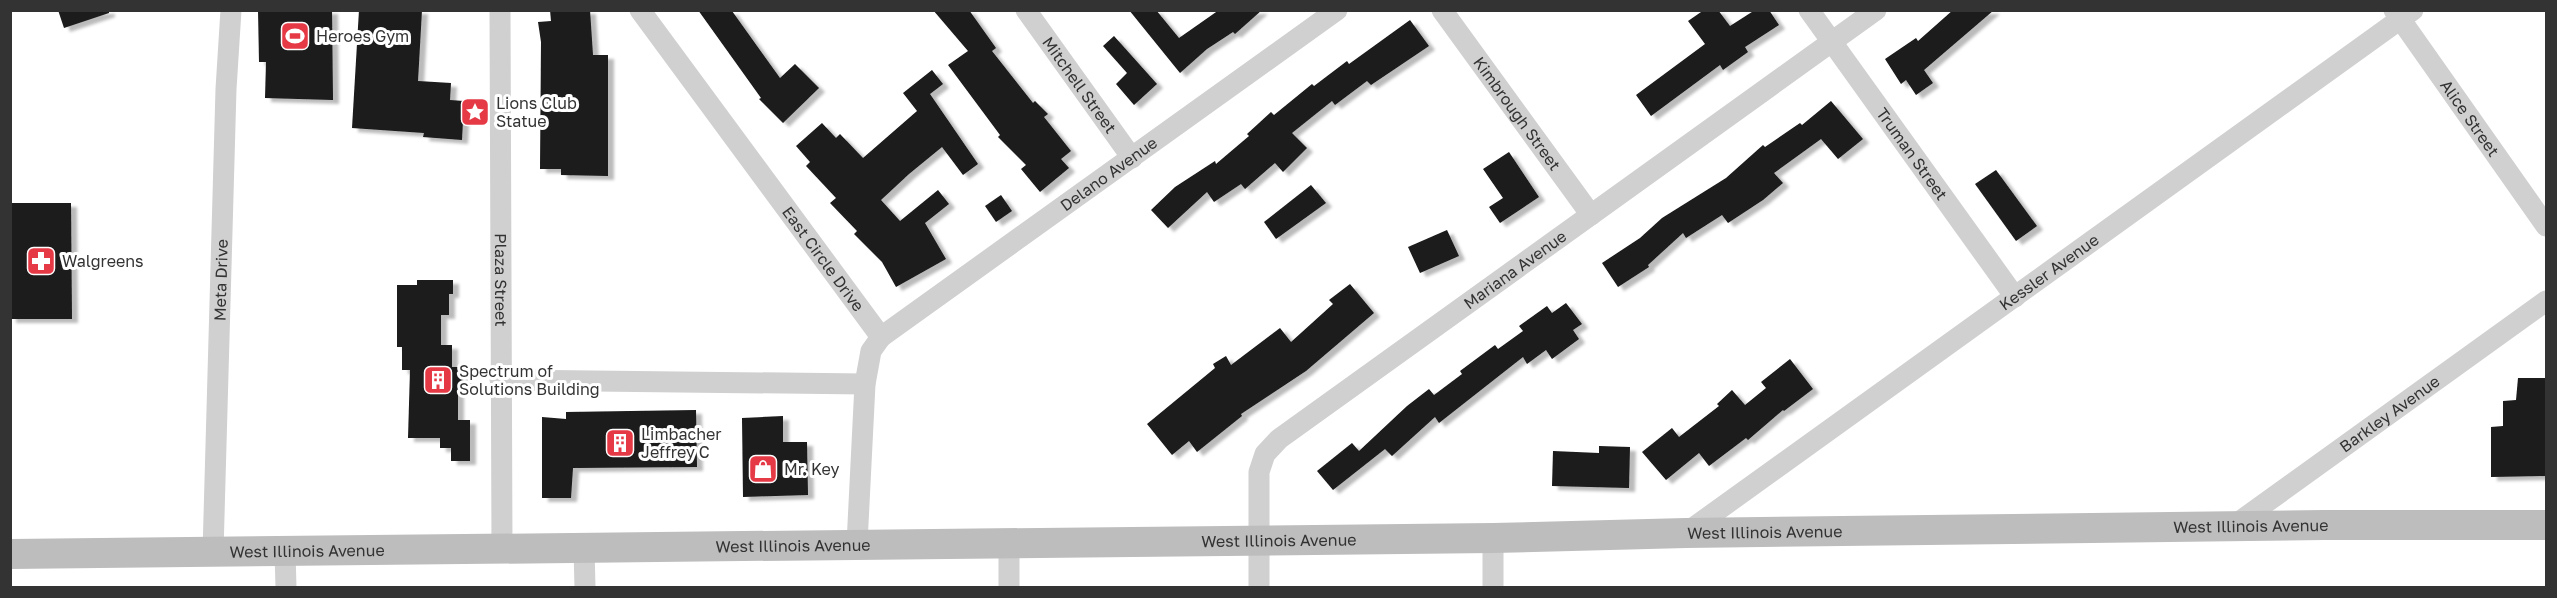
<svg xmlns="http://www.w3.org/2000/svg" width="2557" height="598" font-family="'Golos Text',sans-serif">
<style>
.building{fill:#1a1a1a;filter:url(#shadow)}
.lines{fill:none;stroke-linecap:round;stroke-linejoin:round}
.minor{stroke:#d0d0d0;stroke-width:21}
.secondary{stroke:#bdbdbd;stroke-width:30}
.labels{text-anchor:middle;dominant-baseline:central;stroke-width:6;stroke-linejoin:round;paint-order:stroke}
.poi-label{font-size:16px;fill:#333;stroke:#fff;text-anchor:start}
.street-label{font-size:16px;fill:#333;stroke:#fff}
</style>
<defs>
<filter id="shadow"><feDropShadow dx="6" dy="4" stdDeviation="1.5" flood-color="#0004"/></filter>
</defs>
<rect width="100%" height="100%" fill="#fff"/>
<g class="building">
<path d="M58,10H109V13L64,28Z"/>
<path d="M258,10H332L333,100L265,98L266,62H259Z"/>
<path d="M359,10H422L418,81L451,83L450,100L464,101L462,140L423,137L424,133L352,128Z"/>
<path d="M550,10H590L593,55H608V176L561,175V169H540L541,42L538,22L551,21Z"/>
<path d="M698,10L732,11L780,78L795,64L819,88L783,123L759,99L761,98Z"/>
<path d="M933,10H969L996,48L992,51L1033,103L1035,101L1048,114L1044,117L1071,151L1061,159L1069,168L1040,192L1021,169L1026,165L998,137L1000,135L948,65L968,51Z"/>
<path d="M1129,10H1156L1179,38L1219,10H1262L1235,34L1233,32L1207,49L1180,73Z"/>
<path d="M1704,10H1718L1730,26L1755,10H1769L1779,25L1745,47L1748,52L1723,70L1720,65L1651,116L1636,95L1705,44L1688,21Z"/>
<path d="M1953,10H1994L1924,70L1933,83L1916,95L1906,80L1901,84L1885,59L1916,38L1918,41Z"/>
<path d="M1410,20L1429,46L1371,85L1367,81L1335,105L1332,101L1292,133L1307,148L1283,172L1275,163L1245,189L1241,184L1214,202L1207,192L1168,228L1151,210L1175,187L1215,161L1216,164L1249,136L1247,134L1271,112L1274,115L1312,84L1314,86L1347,61L1349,64Z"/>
<path d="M1114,36L1157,84L1134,105L1116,84L1127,73L1103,46Z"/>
<path d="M932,70L943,84L930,94L978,164L963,175L942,147L909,174L881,200L900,221L938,190L949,204L925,223L946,259L896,287L882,262L854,234L857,231L830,203L836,198L806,166L810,162L796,146L822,123L836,138L840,134L863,158L917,111L903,93Z"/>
<path d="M1831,101L1863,139L1838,159L1821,139L1774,173L1783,183L1763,200L1728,223L1722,215L1686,238L1683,233L1648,265L1649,267L1618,287L1602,263L1640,238L1662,218L1726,178L1763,145L1765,147L1800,123L1802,125Z"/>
<path d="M1509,152L1539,197L1500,223L1489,207L1503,198L1483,169Z"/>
<path d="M1996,170L2037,226L2016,241L1975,184Z"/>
<path d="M1311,185L1326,203L1276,239L1264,222Z"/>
<path d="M1001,195L1012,211L996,222L985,206Z"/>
<path d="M10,203H71L72,319H10Z"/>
<path d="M1447,230L1459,256L1420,273L1408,247Z"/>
<path d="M417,280H453V294H449V315H441V345H452V367H465V389H458V420H470V461H451V448H440V438H408L410,370H402V347H397V285H417Z"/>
<path d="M1350,284L1374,313L1306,371L1241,414L1242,416L1197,452L1189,441L1172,455L1147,424L1215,368L1213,364L1226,356L1231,365L1280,328L1291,342L1333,304L1329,300Z"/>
<path d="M1566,303L1582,324L1573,330L1579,339L1552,359L1546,350L1527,364L1523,357L1439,423L1435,417L1392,456L1385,449L1333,490L1317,471L1352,443L1359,451L1407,406L1429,389L1434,395L1462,374L1460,371L1495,345L1498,349L1523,331L1519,326L1547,306L1552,313Z"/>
<path d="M1790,359L1813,389L1784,411L1783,410L1748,440L1746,438L1709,466L1699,453L1666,480L1642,452L1672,428L1679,437L1719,406L1717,404L1732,390L1745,405L1766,388L1761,382Z"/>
<path d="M2518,378H2547V476L2491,477V427L2503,426V401L2516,400Z"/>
<path d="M696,410L697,467L573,468L571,498H542V417L566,419V412Z"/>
<path d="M783,416V442H807L808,495L743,497L742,418Z"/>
<path d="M1599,446L1630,447L1629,488L1552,486L1553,451L1599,453Z"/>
</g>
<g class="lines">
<g class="minor">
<path id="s1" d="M500,10L502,548"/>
<path id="s2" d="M640,10L881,337L871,351L865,384L857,544"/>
<path id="s3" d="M1026,10L1132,158"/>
<path id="s4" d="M1442,10L1591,215"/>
<path id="s5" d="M1809,10L2015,297"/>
<path id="s6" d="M2394,10L2546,226"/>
<path id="s7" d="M881,337L1337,10"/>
<path d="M500,380L865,384"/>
<path id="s8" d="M2232,527L2546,301"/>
<path id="s9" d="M1686,533L2413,10"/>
<path d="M1493,538V588"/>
<path d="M1009,542V588"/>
<path d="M584,548L585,588"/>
<path d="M285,551L286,588"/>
<path id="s10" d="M213,552L226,89L231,10"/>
<path id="s11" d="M1259,588V472L1265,454L1279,439L1876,10"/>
</g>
<path class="secondary" id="s12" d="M10,554L1493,538L1686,533L2324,525H2546"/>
</g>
<defs>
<g id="stadium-square" transform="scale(1.5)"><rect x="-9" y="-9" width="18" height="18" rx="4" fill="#e63946" stroke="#fff"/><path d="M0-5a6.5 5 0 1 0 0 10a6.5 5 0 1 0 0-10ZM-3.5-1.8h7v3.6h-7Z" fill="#fff"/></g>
<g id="sight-square" transform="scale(1.5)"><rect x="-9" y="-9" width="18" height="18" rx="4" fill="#e63946" stroke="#fff"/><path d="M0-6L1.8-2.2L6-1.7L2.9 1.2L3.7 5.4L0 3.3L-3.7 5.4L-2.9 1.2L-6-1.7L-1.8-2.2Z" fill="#fff"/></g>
<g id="pharmacy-square" transform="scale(1.5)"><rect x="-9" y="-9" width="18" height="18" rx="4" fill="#e63946" stroke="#fff"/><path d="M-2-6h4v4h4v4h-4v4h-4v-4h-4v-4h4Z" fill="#fff"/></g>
<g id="building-square" transform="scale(1.5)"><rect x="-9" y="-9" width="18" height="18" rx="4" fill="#e63946" stroke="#fff"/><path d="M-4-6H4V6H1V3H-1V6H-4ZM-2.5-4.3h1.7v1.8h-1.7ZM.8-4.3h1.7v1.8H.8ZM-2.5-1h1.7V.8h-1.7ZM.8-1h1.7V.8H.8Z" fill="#fff"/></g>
<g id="shop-square" transform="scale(1.5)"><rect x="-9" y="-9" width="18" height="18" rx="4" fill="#e63946" stroke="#fff"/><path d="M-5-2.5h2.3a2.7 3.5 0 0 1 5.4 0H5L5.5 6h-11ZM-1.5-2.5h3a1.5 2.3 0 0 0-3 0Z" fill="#fff"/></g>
</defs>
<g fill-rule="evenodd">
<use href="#stadium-square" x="295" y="36"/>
<use href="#sight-square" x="475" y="112"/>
<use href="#pharmacy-square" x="41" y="261"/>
<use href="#building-square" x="438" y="380"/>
<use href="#building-square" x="620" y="443"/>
<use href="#shop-square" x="763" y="469"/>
</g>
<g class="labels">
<g class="poi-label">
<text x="316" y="36">Heroes Gym</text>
<text x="496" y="103">Lions Club<tspan x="496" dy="18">Statue</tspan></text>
<text x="62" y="261">Walgreens</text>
<text x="459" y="371">Spectrum of<tspan x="459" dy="18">Solutions Building</tspan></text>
<text x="641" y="434">Limbacher<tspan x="641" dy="18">Jeffrey C</tspan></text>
<text x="784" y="469">Mr. Key</text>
</g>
<g class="street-label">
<text stroke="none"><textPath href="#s3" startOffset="92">Mitchell Street</textPath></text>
<text stroke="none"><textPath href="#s4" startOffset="128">Kimbrough Street</textPath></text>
<text stroke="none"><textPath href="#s6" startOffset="132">Alice Street</textPath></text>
<text stroke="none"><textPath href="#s5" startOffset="177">Truman Street</textPath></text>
<text stroke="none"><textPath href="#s7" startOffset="280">Delano Avenue</textPath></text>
<text stroke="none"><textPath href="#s2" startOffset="309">East Circle Drive</textPath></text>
<text stroke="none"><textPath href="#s11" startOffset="446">Mariana Avenue</textPath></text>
<text stroke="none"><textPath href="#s9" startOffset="447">Kessler Avenue</textPath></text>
<text stroke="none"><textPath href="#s1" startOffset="270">Plaza Street</textPath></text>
<text stroke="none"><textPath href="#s10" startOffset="272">Meta Drive</textPath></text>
<text stroke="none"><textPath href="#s8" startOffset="194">Barkley Avenue</textPath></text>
<text stroke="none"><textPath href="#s12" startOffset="2241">West Illinois Avenue</textPath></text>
<text stroke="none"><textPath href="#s12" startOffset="1755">West Illinois Avenue</textPath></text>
<text stroke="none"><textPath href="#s12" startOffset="1269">West Illinois Avenue</textPath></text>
<text stroke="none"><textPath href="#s12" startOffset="783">West Illinois Avenue</textPath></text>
<text stroke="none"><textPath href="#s12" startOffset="297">West Illinois Avenue</textPath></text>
</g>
</g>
<rect width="2557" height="598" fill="none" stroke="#333333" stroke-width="24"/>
</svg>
